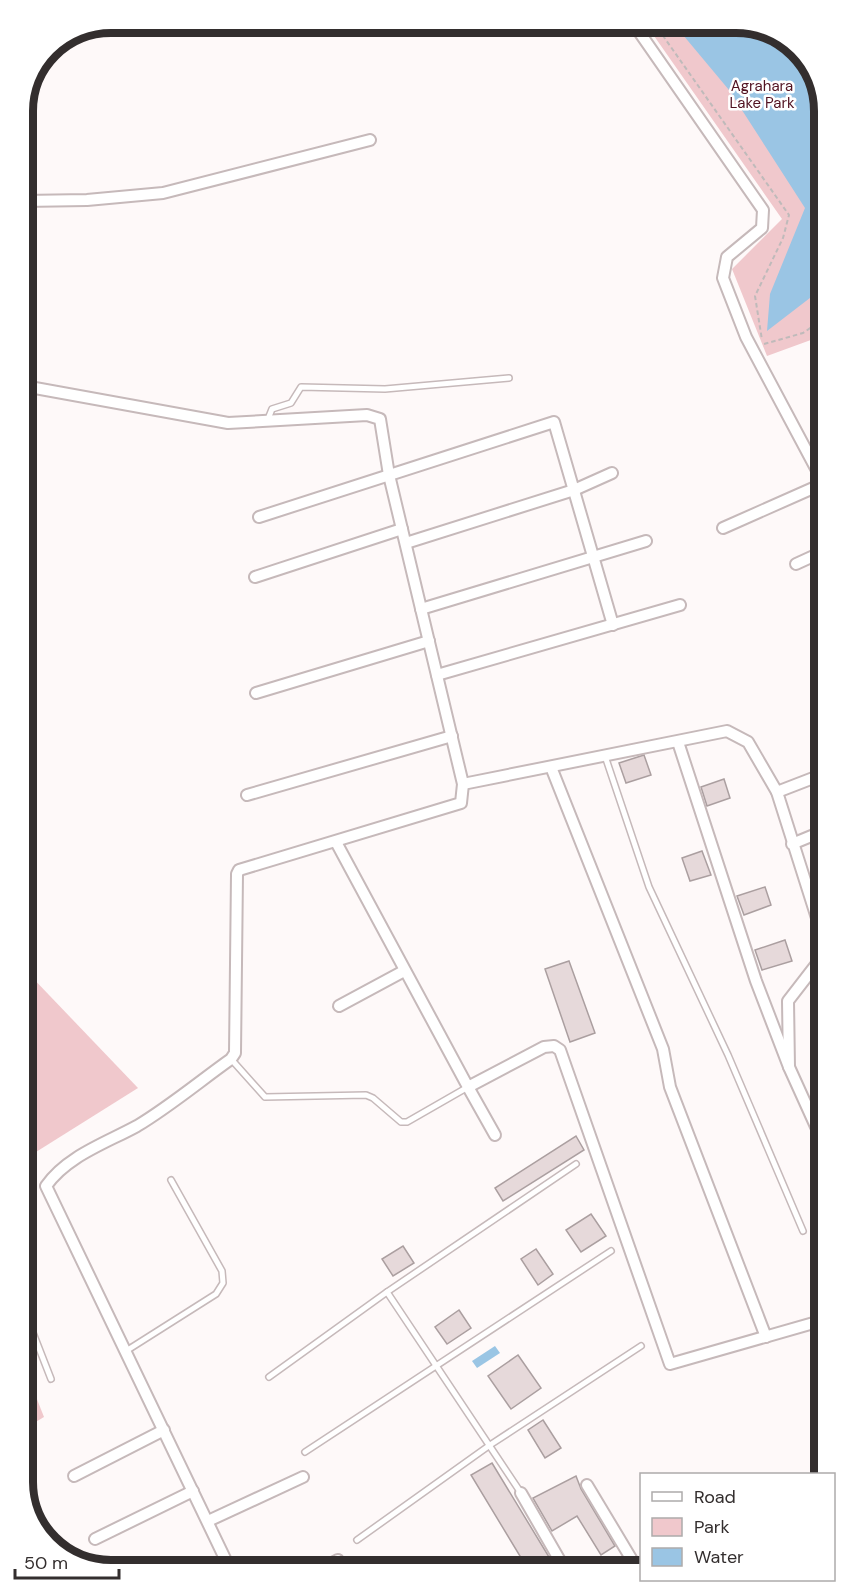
<svg xmlns="http://www.w3.org/2000/svg" width="847" height="1593" font-family="'DM Sans',sans-serif">
<style>
.green{fill:#f0c8cc}
.water{fill:#9ac5e4}
.building{fill:#e6d9da;stroke:#ab9fa0;stroke-width:1.5}
.lines{fill:none;stroke-linecap:round;stroke-linejoin:round}
.service-casing{stroke:#c6b9ba;stroke-width:8}
.minor-casing{stroke:#c6b9ba;stroke-width:14}
.path{stroke:#bfbaba;stroke-width:2;stroke-dasharray:4.5 3;stroke-linecap:butt}
.service{stroke:#fff;stroke-width:5}
.minor{stroke:#fff;stroke-width:10}
.labels{text-anchor:middle;dominant-baseline:central;stroke-width:5;stroke-linejoin:round;paint-order:stroke}
.park-label{font-size:15px;fill:#511221;stroke:#fff}
.rim{fill:none;stroke:#332e2e;stroke-width:8}
</style>
<rect width="100%" height="100%" fill="#fef9f9"/>
<g class="green">
<path d="M645,23H742L790,41L818,77L819,337L767,356L732,269L782,219Z"/>
<path d="M27,972L138,1088L28,1157Z"/>
<path d="M29,1379L44,1417L29,1426Z"/>
</g>
<g class="water">
<path d="M673,23H742L790,41L818,77L819,291L767,331L770,294L805,208L729,90Z"/>
<path d="M495,1346L500,1353L477,1368L472,1361Z"/>
</g>
<g class="building">
<path d="M644,755L651,775L626,783L619,763Z"/>
<path d="M724,779L730,798L707,806L701,787Z"/>
<path d="M702,851L711,875L690,881L682,858Z"/>
<path d="M765,887L771,905L744,915L737,896Z"/>
<path d="M785,940L792,961L762,970L755,950Z"/>
<path d="M569,961L595,1033L570,1042L545,969Z"/>
<path d="M576,1136L584,1150L503,1201L495,1188Z"/>
<path d="M591,1214L606,1236L581,1252L566,1230Z"/>
<path d="M403,1246L414,1263L393,1276L382,1259Z"/>
<path d="M536,1249L553,1274L538,1285L521,1259Z"/>
<path d="M459,1310L471,1328L447,1344L435,1327Z"/>
<path d="M518,1355L541,1388L511,1409L488,1376Z"/>
<path d="M543,1420L561,1448L545,1458L528,1430Z"/>
<path d="M492,1463L549,1557L535,1566H526L471,1475Z"/>
<path d="M576,1476L581,1489L615,1546L601,1555L577,1516L552,1531L533,1498Z"/>
</g>
<g class="lines">
<g class="service-casing">
<g id="service">
<path d="M268,419L272,409L291,403L301,387L385,389L509,378"/>
<path d="M605,756L649,887L728,1055L803,1231"/>
<path d="M231,1059L265,1097L366,1095L373,1098L401,1122H407L468,1087"/>
<path d="M28,1213L30,1224L28,1239"/>
<path d="M387,1292L521,1493"/>
<path d="M28,1320L51,1379"/>
<path d="M126,1351L216,1294L223,1283L222,1271L171,1180"/>
<path d="M269,1377L387,1292L576,1164"/>
<path d="M305,1452L611,1251"/>
<path d="M357,1540L490,1445L641,1346"/>
</g>
</g>
<g class="minor-casing">
<g id="minor">
<path d="M633,23L763,210L762,228L727,257L723,278L746,337L820,476"/>
<path d="M23,201L87,200L163,193L370,140"/>
<path d="M24,386L228,423L367,415L380,419L389,475L463,784L461,803L239,870L237,874L235,1053L231,1059C200,1081 169,1107 137,1126C106,1143 67,1156 46,1186L230,1569"/>
<path d="M259,517L554,422L613,625"/>
<path d="M723,528L820,485"/>
<path d="M406,543L574,490L612,473"/>
<path d="M796,564L820,553"/>
<path d="M255,577L402,529"/>
<path d="M421,609L646,541"/>
<path d="M437,675L680,605"/>
<path d="M256,693L429,641"/>
<path d="M678,742L756,981L789,1067"/>
<path d="M551,767L663,1049L670,1087L766,1337"/>
<path d="M463,784L727,731L748,742L777,792L822,934"/>
<path d="M777,792L821,775"/>
<path d="M247,795L452,736"/>
<path d="M336,842L468,1087L544,1047L554,1046L560,1050L670,1364L824,1320"/>
<path d="M792,844L821,832"/>
<path d="M822,957L788,1001L789,1067L823,1142"/>
<path d="M339,1006L404,971"/>
<path d="M468,1087L495,1135"/>
<path d="M74,1476L164,1430"/>
<path d="M587,1485L635,1565"/>
<path d="M521,1493L563,1566"/>
<path d="M208,1521L303,1477"/>
<path d="M95,1539L193,1491"/>
<path d="M323,1568L338,1560"/>
</g>
</g>
<g class="path">
<path d="M654,23L789,215L783,238L755,296L762,340"/>
<path d="M764,344L803,333L819,322"/>
<path d="M28,1198L35,1193"/>
</g>
<use href="#service" class="service"/>
<use href="#minor" class="minor"/>
</g>
<g class="labels">
<g class="park-label">
<text x="762" y="86">Agrahara<tspan x="762" dy="17">Lake Park</tspan></text>
</g>
</g>
<path d="M0 0H847V1593H0ZM111 33H736A78 78 0 0 1 814 111V1482A78 78 0 0 1 736 1560H111A78 78 0 0 1 33 1482V111A78 78 0 0 1 111 33Z" fill="#fff" fill-rule="evenodd"/>
<path class="rim" d="M111 33H736A78 78 0 0 1 814 111V1482A78 78 0 0 1 736 1560H111A78 78 0 0 1 33 1482V111A78 78 0 0 1 111 33Z"/>
<rect x="640" y="1473" width="195" height="108" fill="#ffffff" stroke="#adabab" stroke-width="1.5"/>
<rect x="652" y="1492" width="30" height="9" fill="#ffffff" stroke="#adabab" stroke-width="1.5"/>
<text x="694" y="1503" font-size="18" fill="#332e2e">Road</text>
<rect x="652" y="1518" width="30" height="18" fill="#f0c8cc" stroke="#adabab" stroke-width="1.5"/>
<text x="694" y="1533" font-size="18" fill="#332e2e">Park</text>
<rect x="652" y="1548" width="30" height="18" fill="#9ac5e4" stroke="#adabab" stroke-width="1.5"/>
<text x="694" y="1563" font-size="18" fill="#332e2e">Water</text>
<path d="M15 1569v9h104v-9" fill="none" stroke="#332e2e" stroke-width="3"/>
<text x="24" y="1569" font-size="18" fill="#332e2e" stroke="#ffffff" stroke-width="4.5" paint-order="stroke">50 m</text>
</svg>
